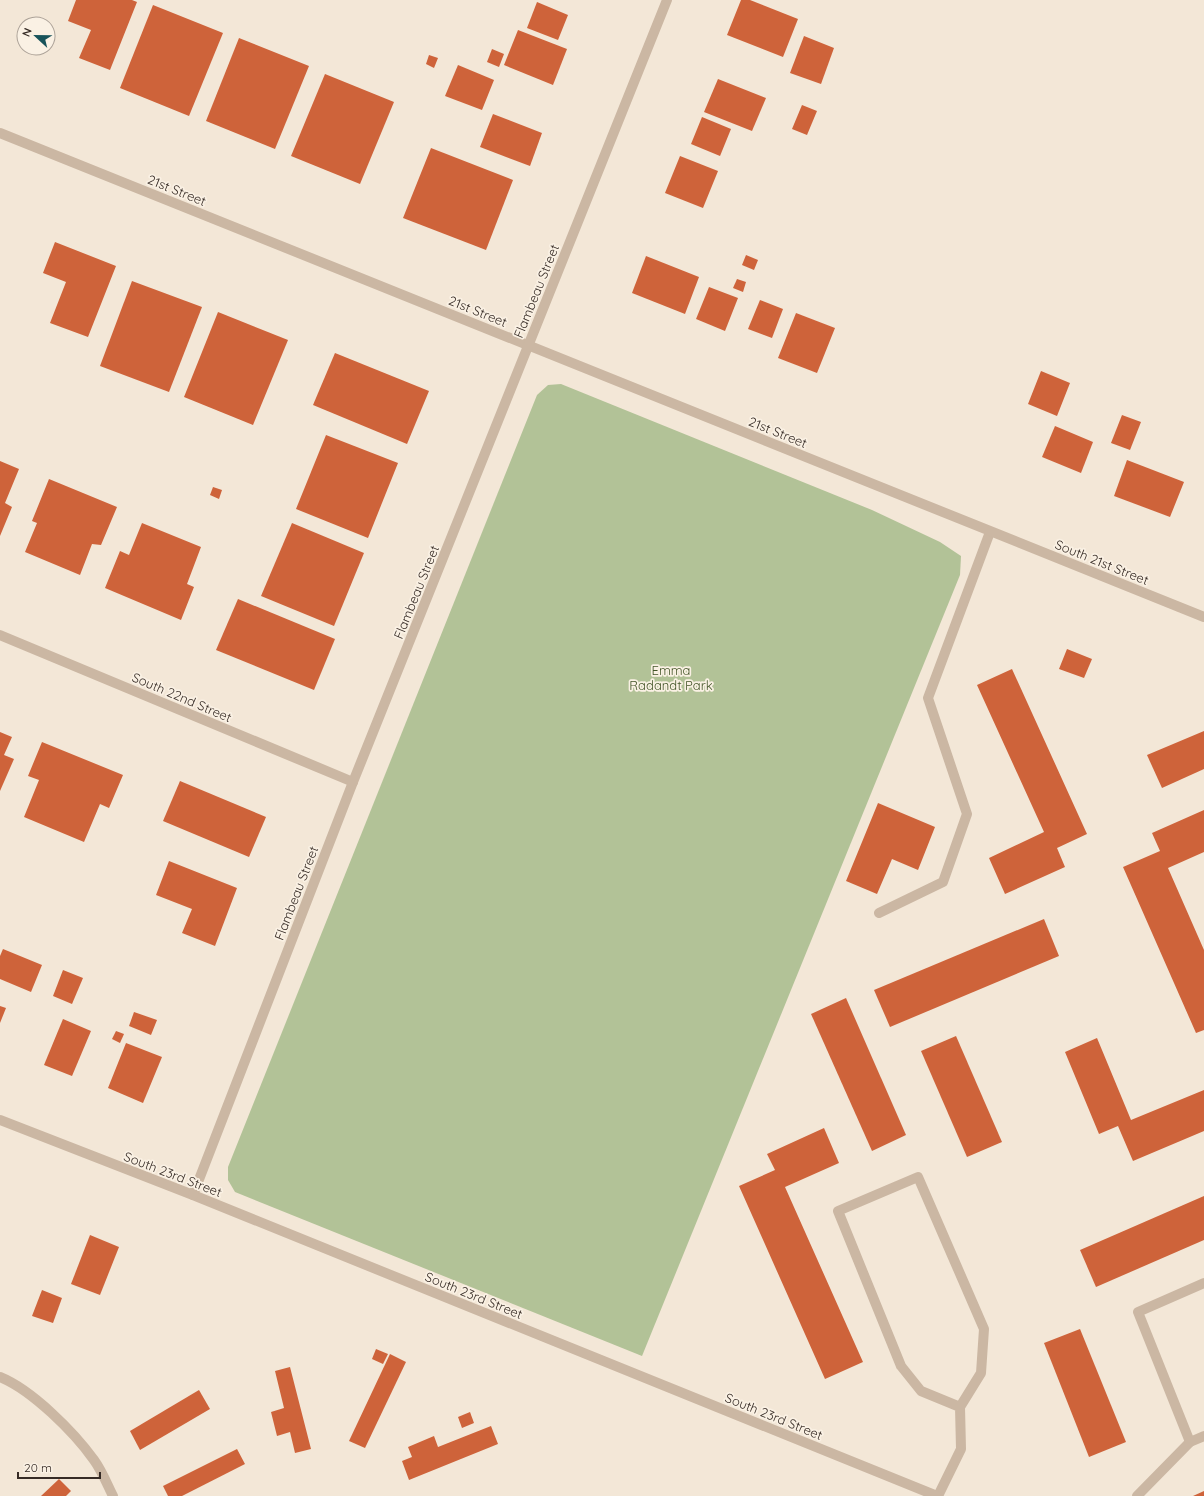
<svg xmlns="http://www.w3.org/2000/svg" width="1204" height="1496" font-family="Quicksand,sans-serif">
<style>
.green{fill:#b2c297}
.building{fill:#ce633a}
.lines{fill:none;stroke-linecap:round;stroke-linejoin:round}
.lane{stroke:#cbb7a3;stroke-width:10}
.street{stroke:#cbb7a3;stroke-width:10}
.labels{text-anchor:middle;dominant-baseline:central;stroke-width:3.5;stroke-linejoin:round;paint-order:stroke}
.street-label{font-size:13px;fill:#362b25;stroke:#faf1e4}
.park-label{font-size:13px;fill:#435528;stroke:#faf1e4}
</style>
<rect width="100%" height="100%" fill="#f3e7d7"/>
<path class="green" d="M561,384L872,510L940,542L961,556L960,575L642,1356L235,1192L228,1180V1167L537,395L548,385Z"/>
<g class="building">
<path d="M76,0H132L137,2L110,70L79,58L91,30L68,21Z"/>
<path d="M741,0H750L798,19L783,57L727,35Z"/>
<path d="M537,2L568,15L558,40L527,28Z"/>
<path d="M153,5L223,33L189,116L120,88Z"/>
<path d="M518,30L567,49L553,85L504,65Z"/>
<path d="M804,36L834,48L821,84L790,73Z"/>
<path d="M239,38L309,66L275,149L206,121Z"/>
<path d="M492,49L504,54L499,67L487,62Z"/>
<path d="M429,55L438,58L434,68L426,64Z"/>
<path d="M458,65L494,80L482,110L445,96Z"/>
<path d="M325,74L394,102L360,184L291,156Z"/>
<path d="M718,79L766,98L752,131L704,112Z"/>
<path d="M802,105L817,111L807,135L792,129Z"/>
<path d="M493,114L542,133L530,166L480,147Z"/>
<path d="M702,117L731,129L720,156L691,144Z"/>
<path d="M431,148L513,180L486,250L403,218Z"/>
<path d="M680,156L718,171L703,208L665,193Z"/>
<path d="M55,242L116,266L88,337L50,323L66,282L43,273Z"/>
<path d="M746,255L758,260L754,270L742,265Z"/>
<path d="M646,256L699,277L685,314L632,293Z"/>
<path d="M737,279L746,282L743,292L733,288Z"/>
<path d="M132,281L202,307L169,392L100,366Z"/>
<path d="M709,287L738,298L725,331L696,319Z"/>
<path d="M760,300L783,309L772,338L748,329Z"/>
<path d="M218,312L288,340L253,425L184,397Z"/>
<path d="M796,313L835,328L817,373L778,358Z"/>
<path d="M335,353L429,391L407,444L313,405Z"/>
<path d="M1041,371L1070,383L1057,416L1028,404Z"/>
<path d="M1122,415L1141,422L1130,450L1111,443Z"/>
<path d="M1055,426L1093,442L1081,473L1042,457Z"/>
<path d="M326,435L398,463L368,538L296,509Z"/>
<path d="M1127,460L1184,482L1170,517L1114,496Z"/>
<path d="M0,461L19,469L5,503L12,507L0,536Z"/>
<path d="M49,479L117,507L101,545L92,544L80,575L25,552L37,523L32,521Z"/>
<path d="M213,487L222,490L219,499L210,495Z"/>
<path d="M142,523L201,547L187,584L194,587L181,620L105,588L120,551L129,555Z"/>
<path d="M292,523L364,553L334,626L261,596Z"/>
<path d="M238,599L335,639L314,690L216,650Z"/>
<path d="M1067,649L1092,659L1084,678L1059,669Z"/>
<path d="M1012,669L1087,834L1057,848L1065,867L1005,894L989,858L1044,832L977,685Z"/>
<path d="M1204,731V769L1162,788L1147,755Z"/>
<path d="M0,732L12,737L4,755L14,759L0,791Z"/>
<path d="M42,742L123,775L109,808L100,804L84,842L24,817L39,780L28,776Z"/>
<path d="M180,781L266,817L249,857L163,821Z"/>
<path d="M878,803L935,827L918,870L892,859L877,894L846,881Z"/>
<path d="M1204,810V852L1168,868L1204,950V1030L1196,1033L1123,867L1160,851L1152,833Z"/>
<path d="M169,861L237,888L215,946L182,933L192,909L156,895Z"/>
<path d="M1044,919L1059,956L890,1027L874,990Z"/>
<path d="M3,949L42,965L31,992L0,979V956Z"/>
<path d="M63,970L83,978L72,1004L53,996Z"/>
<path d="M846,998L906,1135L872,1151L811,1014Z"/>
<path d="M0,1006L6,1008L0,1023Z"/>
<path d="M134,1012L157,1020L151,1035L129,1026Z"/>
<path d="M63,1019L91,1031L72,1076L44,1065Z"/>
<path d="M116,1031L124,1034L120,1043L112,1039Z"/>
<path d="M956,1036L1002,1142L967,1157L921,1051Z"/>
<path d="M1097,1038L1131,1120L1204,1090V1131L1133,1161L1118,1126L1099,1134L1065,1052Z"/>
<path d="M126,1043L162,1057L143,1103L108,1088Z"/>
<path d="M824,1128L839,1163L785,1187L863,1362L825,1379L739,1186L775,1170L767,1154Z"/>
<path d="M1204,1196V1240L1096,1287L1080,1250Z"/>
<path d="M90,1235L119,1247L100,1295L71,1284Z"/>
<path d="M42,1290L62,1298L53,1323L32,1316Z"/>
<path d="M1080,1329L1126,1442L1089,1457L1044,1343Z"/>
<path d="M376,1349L388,1354L383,1364L372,1359Z"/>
<path d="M390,1354L406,1362L365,1448L349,1441Z"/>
<path d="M290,1367L311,1449L295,1453L290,1432L277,1436L271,1412L284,1408L275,1371Z"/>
<path d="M199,1390L210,1409L140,1450L130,1431Z"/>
<path d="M470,1412L474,1423L462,1428L458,1417Z"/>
<path d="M491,1426L498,1444L409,1480L402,1461L412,1457L408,1447L434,1436L438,1447Z"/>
<path d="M237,1449L245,1464L182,1496H168L163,1486Z"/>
<path d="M59,1479L71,1491L66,1496H41Z"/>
<path d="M1204,1491V1496H1193Z"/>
</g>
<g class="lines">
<g class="lane">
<path d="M879,913L943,882L967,814L928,698L990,532"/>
<path d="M0,1377C32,1390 74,1432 94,1460C102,1471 107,1484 113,1496"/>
<path d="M1190,1442L1138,1312L1204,1283"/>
<path d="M938,1496L961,1449L960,1407L981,1373L984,1329L918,1177L838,1211L901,1366L921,1391L960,1407"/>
<path d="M1137,1496L1190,1442L1204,1436"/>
</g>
<g class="street">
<path d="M0,133L1204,617"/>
<path d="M0,635L353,782"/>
<path d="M0,1120L193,1195L937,1496"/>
<path d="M193,1195L353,782L667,0"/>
</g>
</g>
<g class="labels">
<g class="street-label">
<text transform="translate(177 190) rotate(22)">21st Street</text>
<text transform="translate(536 291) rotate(-68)">Flambeau Street</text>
<text transform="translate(478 311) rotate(22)">21st Street</text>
<text transform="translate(778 432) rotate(22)">21st Street</text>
<text transform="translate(1102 562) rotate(22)">South 21st Street</text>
<text transform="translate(416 592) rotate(-68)">Flambeau Street</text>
<text transform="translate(182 697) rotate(23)">South 22nd Street</text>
<text transform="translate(296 893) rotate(-69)">Flambeau Street</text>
<text transform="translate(173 1174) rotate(21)">South 23rd Street</text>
<text transform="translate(474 1295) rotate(22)">South 23rd Street</text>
<text transform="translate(774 1416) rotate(22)">South 23rd Street</text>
</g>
<g class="park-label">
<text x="671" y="670">Emma<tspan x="671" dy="15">Radandt Park</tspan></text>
</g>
</g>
<g transform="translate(36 36) rotate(292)"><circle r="19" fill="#faf1e4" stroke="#aca298"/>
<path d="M0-3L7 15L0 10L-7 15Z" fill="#18535a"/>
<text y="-6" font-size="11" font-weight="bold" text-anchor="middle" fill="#362b25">N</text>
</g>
<path d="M18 1472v6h82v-6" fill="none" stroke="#362b25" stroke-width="2"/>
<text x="24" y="1472" font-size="12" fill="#362b25" stroke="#faf1e4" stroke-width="3" paint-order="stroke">20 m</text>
</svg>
